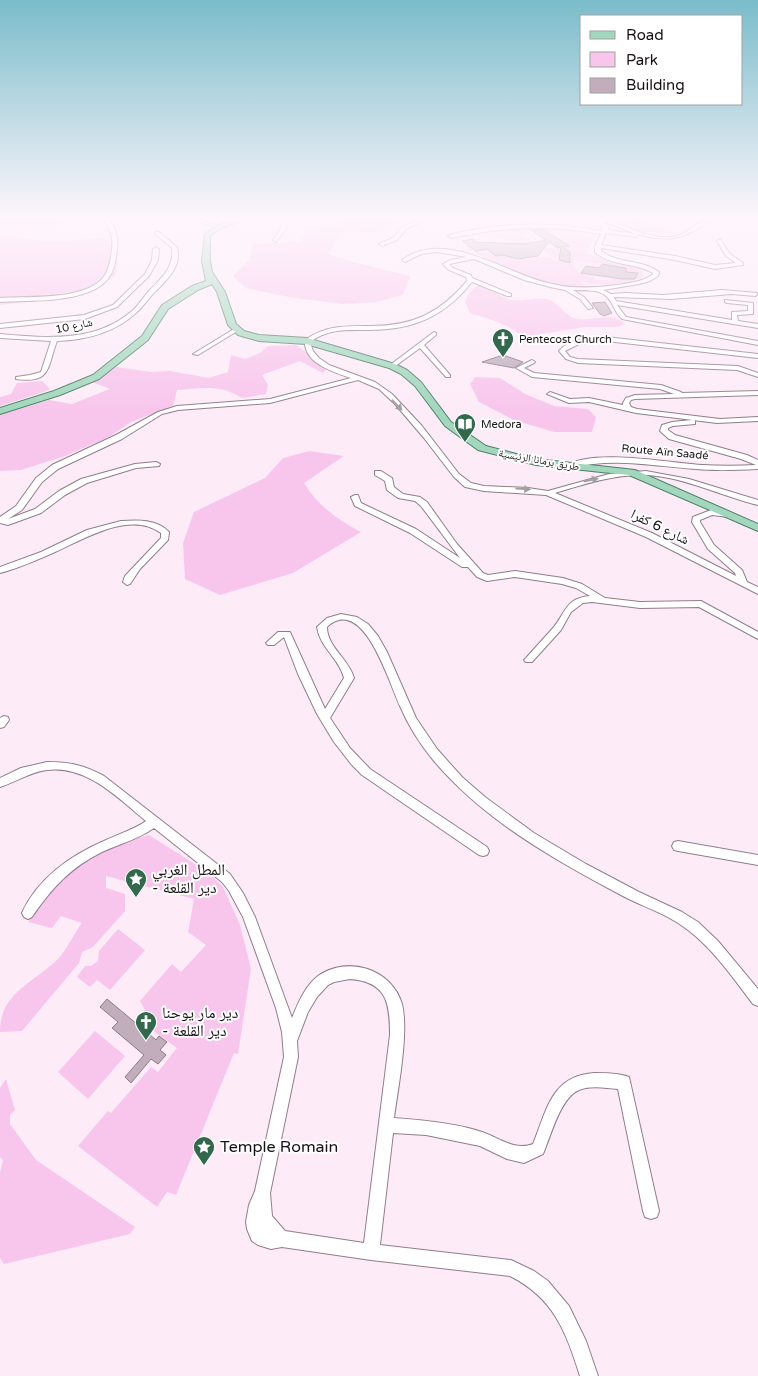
<svg xmlns="http://www.w3.org/2000/svg" width="758" height="1376" font-family="'Varela Round','Noto Naskh Arabic',sans-serif">
<style>
.built{fill:#fbdff4}
.green{fill:#f8c6ec;fill-rule:evenodd}
.building{fill:#c1adbc;stroke:#8d7a88}
.lines{fill:none;stroke-linecap:round;stroke-linejoin:round}
.minor-casing{stroke:#907d8b;stroke-width:2}
.major-casing{stroke:#4a8066;stroke-width:2}
.minor{fill:#fff;fill-rule:evenodd}
.major{fill:#a3d7bd;fill-rule:evenodd}
.oneway{fill:#a29fa1}
.labels{text-anchor:middle;dominant-baseline:central;stroke-width:4;stroke-linejoin:round;paint-order:stroke}
.far-street-label{font-size:11px;fill:#171015;stroke:#fff}
.far-poi-label{font-size:11px;fill:#171015;stroke:#fff;text-anchor:start}
.street-label{font-size:14px;fill:#171015;stroke:#fff}
.near-poi-label{font-size:16px;fill:#171015;stroke:#fff;text-anchor:start}
</style>
<rect width="100%" height="100%" fill="#fdecf8"/>
<path class="built" d="M544,225L587,254L646,269L634,281L579,287L553,283L486,259L451,238L504,229Z"/>
<g class="green">
<path d="M0,217H59L64,219L62,224L0,229Z"/>
<path d="M337,217H414L377,232L343,231L328,254L349,261L410,276L403,295L376,302L343,304L294,298L246,288L233,276L250,260L252,244L300,241C305,228 325,225 338,223Z"/>
<path d="M608,217H635L679,233C655,241 631,224 608,217Z"/>
<path d="M571,227L596,234L587,254L638,269L643,271V276L640,280L635,279C626,286 592,286 582,281V284L585,287C544,290 498,266 463,246H469L476,251L490,249L497,256L503,255L519,260L550,257L552,260L569,263L572,256H557L556,258L548,255L543,248L568,247L542,229H533L524,234L482,231L504,228ZM579,261L624,266V271L638,274L635,279L614,278L611,281L593,279L594,275L577,272L574,262Z"/>
<path d="M476,233L524,236L541,246C530,246 520,241 510,243L512,242L503,238L471,234Z"/>
<path d="M0,235L51,242L105,238C119,245 119,264 115,276L105,280L98,289L44,295V300L0,305Z"/>
<path d="M477,285C489,288 498,296 509,299C523,304 536,295 550,300C559,303 564,315 574,318C589,323 613,310 625,324L618,327H585L523,337C509,324 489,319 470,313L465,302L469,293Z"/>
<path d="M296,345C308,352 314,362 327,369L323,373L300,361L262,375L268,385L266,394L242,398C222,384 200,388 177,390L173,406L131,422L109,437L65,456L21,470L0,471V415L49,400L72,404L110,389L92,382L117,367L151,372L170,371L209,378L228,372L231,355L245,359L260,353L268,346Z"/>
<path d="M475,377L500,378L525,394L554,406L588,409L596,417L592,432H554L514,420L479,402L470,384Z"/>
<path d="M42,381L50,389L44,392L0,406V397L11,394L17,383Z"/>
<path d="M309,451L344,456L304,483C318,506 338,520 361,532L293,573L220,595L185,579L183,543L194,512L265,478L283,458Z"/>
<path d="M149,835L209,873L223,887L240,925L251,969L238,1054L234,1053L176,1195L167,1192L157,1207L78,1146L108,1111L111,1113L151,1067L158,1072L177,1048L137,1019L145,1010L140,1001L172,964L181,972L206,945L188,932L194,899L106,876V888L125,894V911L93,947L82,952L79,963L22,1031L0,1032C0,992 34,983 58,959C67,949 74,934 82,923L61,916L52,928L28,922L51,884L106,848Z"/>
<path d="M118,929L145,950L110,990L97,980L90,987L77,977L85,966H91L98,961L99,951Z"/>
<path d="M95,1031L125,1056L88,1099L58,1072Z"/>
<path d="M6,1079L15,1110L10,1115V1124L36,1160L135,1227L130,1234L4,1264L0,1258V1173L3,1160L0,1157V1088Z"/>
</g>
<g class="building">
<path d="M531,230H544L569,246L562,247L570,252V263L559,260L561,247L558,248L549,242L538,256L518,259L503,255L496,256L487,249L476,251L462,241L474,239V242L524,244L546,240Z"/>
<path d="M602,264L626,268V272L638,273L635,279H622L581,273L586,266L599,268Z"/>
<path d="M605,302L612,313L604,316L600,314L592,303Z"/>
<path d="M503,355L523,362L514,368L482,362Z"/>
<path d="M107,999L156,1040L159,1036L167,1042L160,1050L166,1055L158,1064L151,1059L131,1083L125,1077L144,1055L112,1028L118,1022L100,1007Z"/>
</g>
<g class="lines">
<g class="minor-casing">
<g id="minor">
<path d="M102,217H107C118,230 119,241 116,257C115,265 113,272 108,279C88,304 29,300 0,302V298C27,296 89,301 105,275C109,269 110,262 111,256C114,240 112,230 102,217Z"/>
<path d="M183,217H192L221,227L219,228Z"/>
<path d="M276,217H281L287,227L276,242L273,240L282,227Z"/>
<path d="M426,217H433L406,229L397,240L382,246L379,244L393,238L402,227Z"/>
<path d="M602,217C625,225 656,244 680,235C692,230 702,217 714,217C687,238 671,244 638,234L636,237L606,233L601,245L675,256L715,265L736,263L726,256L717,241L720,239L730,254L743,263V265L715,269L675,260L601,248V251C618,264 642,259 659,272L658,276L650,281L639,284L603,290L611,294L625,293L663,295L722,290L757,293V295L755,296L732,294L671,299L614,297L616,301L732,320V312L748,311V305L727,303L725,302V300L753,303V314L737,315L738,321L758,324V328L617,305L626,317L758,341V345L622,319C615,313 614,305 608,298C600,288 585,291 573,290L584,297L593,308L588,309L580,299L565,290L550,287L524,280L474,259L449,264L453,268L471,275L472,278L511,294V296H507L472,282C444,317 413,330 369,330C347,330 329,328 310,342L313,351L319,358L329,365L375,382L392,394L422,426L459,474L471,483L484,486L528,488L548,491L609,474L646,471L689,479L758,500V505C721,496 685,477 646,475C615,474 584,484 555,493L652,533L736,576L735,573L708,549L692,522L693,517L711,510L732,513L733,515L729,517L712,515L700,520V522L714,545L742,570L747,582L758,587V594L646,537L546,495L484,491L465,487L454,477L424,438L395,404L379,389L358,380L270,403L178,410L162,414L122,439L58,469L42,482L22,510L8,519L35,509L59,491L81,479L135,464L156,462L160,464L159,466L136,468L87,483L65,495L41,513L8,525L0,523V517L16,506L36,478L52,465L116,435L158,412L177,406L270,399L351,378C333,372 303,363 305,340C326,325 346,326 371,326C413,326 440,313 467,281L466,277L449,270L443,264L450,260L467,257L437,252L421,254L405,262L402,260C444,228 505,273 548,283C570,289 594,288 617,285C629,283 643,282 653,274V273C635,262 611,267 595,252V246L601,234C550,224 502,227 451,238L448,236C457,232 469,231 478,229C520,222 560,223 602,231L603,228L597,218ZM604,221L606,222L636,234L608,230L609,228Z"/>
<path d="M155,232H159L177,247C182,265 169,278 157,290C149,297 144,306 136,313C114,333 86,340 57,341C47,367 52,384 16,379V377L30,375L41,372L51,341L0,338V334C46,338 95,343 132,311C139,305 143,297 150,290C162,277 174,268 172,248L155,234Z"/>
<path d="M156,247L159,249L158,260L149,276L117,307L85,319L0,328V324L84,315L113,305L145,274L152,260L153,249Z"/>
<path d="M234,329L239,330L198,355L193,354Z"/>
<path d="M434,332L436,333V335L424,345L450,375V377H446L420,348L394,367H390V365Z"/>
<path d="M606,337L758,354V358L606,341L579,344L565,351L570,357L578,359L738,366L758,373V377L737,370L578,363L566,359L559,351C570,338 590,339 606,337Z"/>
<path d="M532,360L535,362L534,363L524,368L534,373L661,385L681,392L682,393L758,391V395L635,399L631,400L629,403L631,407L637,409L720,419L758,417V421L717,423L636,413L589,402L569,403L547,394L550,392L570,399L589,398L623,405V403L626,398L635,395L674,394L660,389L532,377L516,368Z"/>
<path d="M692,420H695V424L673,426L668,428V430L675,435L747,455L758,460V469C737,470 717,471 696,469C652,466 614,457 570,468L566,466C592,448 670,463 702,465C720,466 738,466 756,465L741,459L669,439L660,431L662,425L672,422Z"/>
<path d="M375,471H381L392,478L394,487L403,494L420,497L427,502L457,544L483,573L488,575L515,571L563,578L582,584L605,598L640,602L701,601L758,632V639L699,607L640,608L592,602L583,603L571,612L561,630L532,662H526L524,660L526,658C535,648 544,638 553,628C566,613 565,598 590,596L576,588L562,584L515,577L487,581L477,577L468,567H462L410,533L355,506L351,497L355,495H358L361,503L416,529L460,558L421,506L415,501L398,498L387,490L385,481L375,475Z"/>
<path d="M121,521C138,520 157,519 169,532L168,540L140,569L130,584L127,585L123,582L125,576L161,538V533C130,510 84,539 55,552C37,560 19,568 0,573V567L41,552L87,530Z"/>
<path d="M341,614L357,617L368,624L378,636L387,652L416,718L437,749L462,777L485,797L534,833L586,864L639,892L682,912L698,922L718,941L758,989V1006L753,1004C733,978 714,950 688,930C668,914 643,907 621,895C553,859 484,820 434,761C420,744 408,725 400,706C390,686 364,593 327,627C327,647 349,659 354,678L330,718L350,748L370,769L487,847L489,851L487,855L483,856L479,855L362,775L352,765L334,742L317,714L298,674L284,637L274,645H268L266,643L278,632H290L325,709L344,678C339,658 320,648 317,627L327,618Z"/>
<path d="M4,716L8,717L9,720L4,727L0,728V718Z"/>
<path d="M47,762C70,762 84,765 104,776L230,874L243,893L255,917L292,1018C298,1003 305,986 318,976C348,955 392,969 402,1004C409,1032 398,1088 394,1118C422,1120 456,1123 482,1132C499,1138 515,1151 533,1144C547,1110 551,1076 594,1073C605,1073 619,1073 629,1077L659,1211L657,1217L651,1219L645,1217L643,1211L618,1089C606,1088 591,1085 579,1090C560,1098 551,1136 543,1154L524,1163L507,1159L480,1146L426,1135L393,1133L380,1245L511,1260L534,1271L548,1281L569,1306L586,1341L598,1376H580C566,1332 554,1298 510,1276L371,1260L282,1247L271,1249L258,1245L252,1241L247,1229L246,1222L249,1205L255,1191L284,1057L282,1032L276,1008L243,917L229,891L222,882L154,828C139,839 119,844 102,852C71,867 51,889 32,917L28,919L24,917L22,913C37,879 71,855 104,841C118,834 133,830 146,821C118,798 87,765 47,770C30,772 16,782 0,787V778L21,768ZM350,979C387,982 390,1003 390,1035L364,1243L285,1231L272,1216L270,1193L298,1057L297,1041L308,1012L317,997L328,985L334,982Z"/>
<path d="M678,841L758,855V865L678,851L674,850L672,846L674,842Z"/>
</g>
</g>
<g class="major-casing">
<path id="major" d="M242,217H253L221,228L210,236V261L212,272L225,292L236,324L244,331L259,335L307,338L395,364L407,370L421,382L451,422L486,446L536,459L635,470L758,524V531L629,475L536,465L478,450L445,426L415,386L401,374L389,368L306,344L259,341L238,335L228,325L217,292L212,284L198,290L168,309L148,340L99,379L60,395L0,414V408L54,391L93,375L142,336L162,305L192,286L206,281L202,261L205,234L217,226Z"/>
</g>
<use href="#minor" class="minor"/>
<use href="#major" class="major"/>
</g>
<defs><path id="oneway-solid" d="M-6-.8H1V-3.2L6.5 0L1 3.2V.8H-6Z" transform="scale(1.25)"/></defs>
<g class="oneway">
<use href="#oneway-solid" transform="translate(397 405) rotate(46)"/>
<use href="#oneway-solid" transform="translate(591 480) rotate(-12)"/>
<use href="#oneway-solid" transform="translate(523 489) rotate(3)"/>
</g>
<linearGradient id="sky" x2="0" y2="1"><stop stop-color="#7abcca"/><stop offset="0.53" stop-color="#fef6fc"/><stop offset="1" stop-color="#fef6fc" stop-opacity="0"/></linearGradient>
<rect width="758" height="410" fill="url(#sky)"/>
<defs>
<g id="church-pin" transform="scale(1.125)"><path d="M0 17L-7.5 6A9.5 9.5 0 1 1 7.5 6Z" fill="#33684d" stroke="#fff"/><path d="M-1.2-6h2.4v3.5h3.3v2.4h-3.3V6h-2.4V-.1h-3.3v-2.4h3.3Z" fill="#fff"/></g>
<g id="library-pin" transform="scale(1.125)"><path d="M0 17L-7.5 6A9.5 9.5 0 1 1 7.5 6Z" fill="#33684d" stroke="#fff"/><path d="M-6-4Q-3-5.5-.7-3.5V5Q-3 3-6 4ZM6-4Q3-5.5 .7-3.5V5Q3 3 6 4Z" fill="#fff"/></g>
<g id="sight-pin" transform="scale(1.125)"><path d="M0 17L-7.5 6A9.5 9.5 0 1 1 7.5 6Z" fill="#33684d" stroke="#fff"/><path d="M0-6L1.8-2.2L6-1.7L2.9 1.2L3.7 5.4L0 3.3L-3.7 5.4L-2.9 1.2L-6-1.7L-1.8-2.2Z" fill="#fff"/></g>
</defs>
<g fill-rule="evenodd">
<use href="#church-pin" x="503" y="339"/>
<use href="#library-pin" x="465" y="424"/>
<use href="#sight-pin" x="136" y="879"/>
<use href="#church-pin" x="146" y="1022"/>
<use href="#sight-pin" x="204" y="1147"/>
</g>
<g class="labels">
<g class="far-street-label">
<text transform="translate(74 326) rotate(-12)">شارع 10</text>
<text transform="translate(665 452) rotate(5)">Route Aïn Saadé</text>
<text transform="translate(539 460) rotate(10)">طريق برمانا الرئيسية</text>
</g>
<g class="far-poi-label">
<text x="519" y="339">Pentecost Church</text>
<text x="481" y="424">Medora</text>
</g>
<g class="street-label">
<text transform="translate(660 527) rotate(26)">شارع 6 كفرا</text>
</g>
<g class="near-poi-label">
<text x="152" y="870">المطل الغربي<tspan x="152" dy="18">- دير القلعة</tspan></text>
<text x="162" y="1013">دير مار يوحنا<tspan x="162" dy="18">- دير القلعة</tspan></text>
<text x="220" y="1147">Temple Romain</text>
</g>
</g>
<rect x="580" y="15" width="162" height="90" fill="#ffffff" stroke="#a29fa1"/>
<rect x="590" y="31" width="25" height="8" fill="#a3d7bd" stroke="#a29fa1"/>
<text x="626" y="40" font-size="15" fill="#171015">Road</text>
<rect x="590" y="52" width="25" height="15" fill="#f8c6ec" stroke="#a29fa1"/>
<text x="626" y="65" font-size="15" fill="#171015">Park</text>
<rect x="590" y="78" width="25" height="15" fill="#c1adbc" stroke="#a29fa1"/>
<text x="626" y="90" font-size="15" fill="#171015">Building</text>
</svg>
